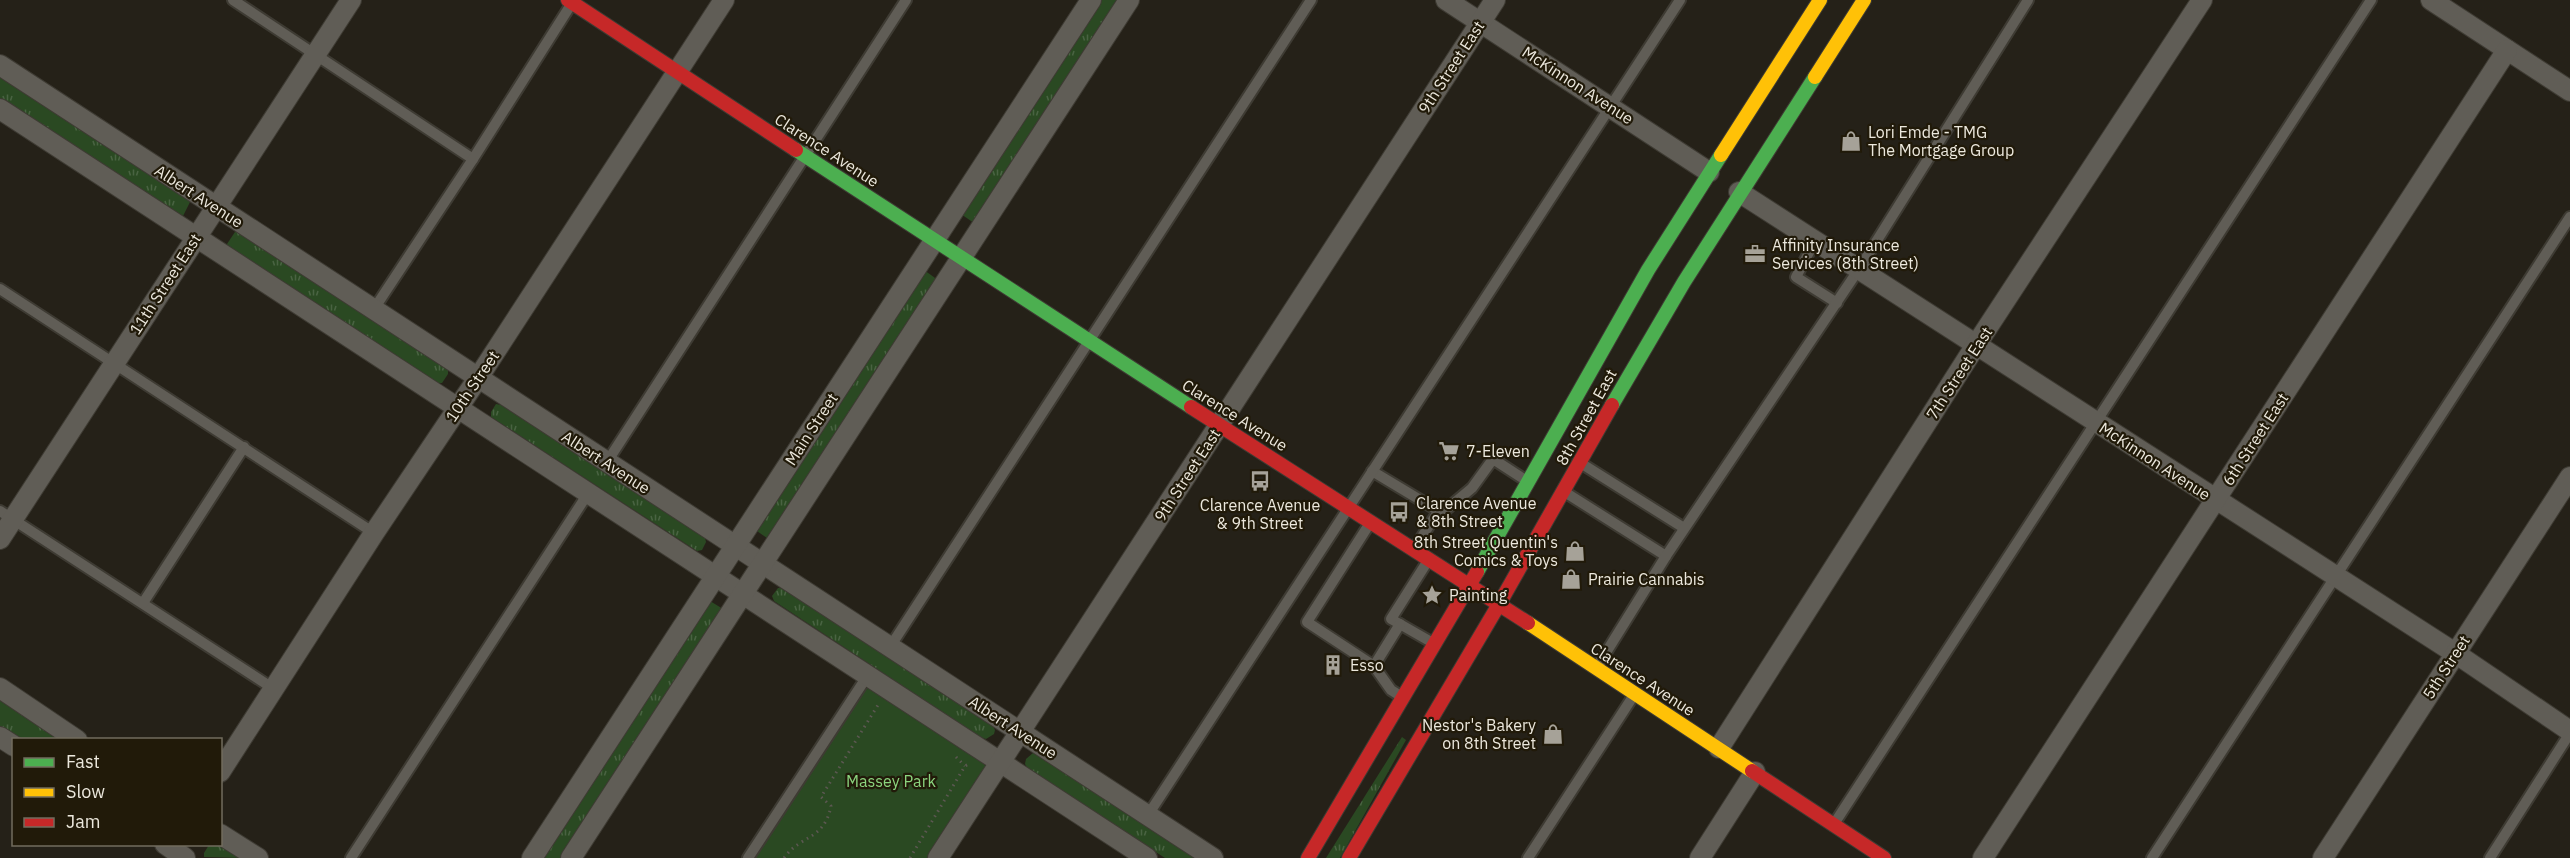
<svg xmlns="http://www.w3.org/2000/svg" width="2570" height="858" font-family="'IBM Plex Sans',sans-serif">
<style>
.grass{fill:url(#grass-tufts)}
.park{fill:#2a4922}
.lines{fill:none;stroke-linecap:round;stroke-linejoin:round}
.lane-casing{stroke:#3e3b33;stroke-width:14}
.street-casing{stroke:#3e3b33;stroke-width:22}
.fast-casing{stroke:#3e3b33;stroke-width:16}
.slow-casing{stroke:#3e3b33;stroke-width:16}
.jam-casing{stroke:#3e3b33;stroke-width:16}
.path{stroke:#5c5852;stroke-width:3;stroke-dasharray:1.5 4.5;stroke-linecap:butt}
.lane{stroke:#605d56;stroke-width:10}
.street{stroke:#605d56;stroke-width:20}
.fast{stroke:#4caf50;stroke-width:14}
.slow{stroke:#ffc107;stroke-width:14}
.jam{stroke:#c62828;stroke-width:14}
.labels{text-anchor:middle;dominant-baseline:central;stroke-width:4.5;stroke-linejoin:round;paint-order:stroke}
.street-label{font-size:16px;fill:#ece8dd;stroke:#211a09}
.poi-label{font-size:16px;fill:#ece8dd;stroke:#211a09;text-anchor:start}
.park-label{font-size:16px;fill:#8bd47e;stroke:#211a09}
</style>
<defs>
<pattern id="grass-tufts" width="24" height="20" patternUnits="userSpaceOnUse" patternTransform="scale(1.5)"><rect width="24" height="20" fill="#2a4922"/><path d="M3 7l-1-3M5 7V3M7 7l1-3M15 17l-1-3M17 17v-4M19 17l1-3" fill="none" stroke="#496342"/></pattern>
</defs>
<rect width="100%" height="100%" fill="#252118"/>
<g class="grass">
<path d="M1098,0H1119L974,223L958,212Z"/>
<path d="M0,77L191,200L183,216H180L0,100Z"/>
<path d="M235,232H238L448,369V374L442,383H437L228,248L227,244Z"/>
<path d="M924,270L942,283L772,536L767,538L757,531L758,526Z"/>
<path d="M496,404L501,405L705,538L706,542L702,550L697,551L491,417V412Z"/>
<path d="M778,588H783L992,725L995,730L994,734L986,739L980,737L774,601L772,596Z"/>
<path d="M710,601L723,609L563,858H541Z"/>
<path d="M0,697L65,739H19L0,727Z"/>
<path d="M1402,737L1406,740L1340,858H1326Z"/>
<path d="M1033,753L1038,754L1197,858H1165L1028,769L1025,764L1026,759Z"/>
<path d="M221,844L242,858L204,857V853L209,845Z"/>
</g>
<path class="park" d="M868,675L999,762L938,858H748Z"/>
<g class="lines">
<g class="lane-casing">
<g id="lane">
<path d="M233,0L473,159"/>
<path d="M1815,241L1796,277L1837,303"/>
<path d="M0,289L374,533"/>
<path d="M374,309L473,159L572,3"/>
<path d="M607,462L906,0"/>
<path d="M1579,462L1684,528"/>
<path d="M1372,471L1442,513L1472,488L1493,459L1527,481"/>
<path d="M1563,491L1666,556"/>
<path d="M0,511L274,689"/>
<path d="M1370,523L1307,622L1374,666L1391,690L1402,697"/>
<path d="M1414,549L1438,512"/>
<path d="M1429,559L1391,619L1433,643"/>
<path d="M143,603L244,447"/>
<path d="M890,647L1311,0"/>
<path d="M1374,666L1400,624"/>
<path d="M1597,667L1666,556L1859,269L2028,0"/>
<path d="M1148,815L1680,0"/>
<path d="M1834,824L2371,0"/>
<path d="M351,858L589,492"/>
<path d="M748,858L868,675"/>
<path d="M1528,858L1634,695"/>
<path d="M2152,858L2570,217"/>
<path d="M2490,858L2570,733"/>
</g>
</g>
<g class="street-casing">
<g id="street">
<path d="M1446,0L1709,172"/>
<path d="M2431,0L2570,91"/>
<path d="M0,65L1213,858"/>
<path d="M0,109L1147,858"/>
<path d="M1739,192L2455,653L2570,731"/>
<path d="M0,539L351,0"/>
<path d="M0,688L77,740"/>
<path d="M0,737L14,746"/>
<path d="M1719,748L1976,345L2202,0"/>
<path d="M220,772L374,533L478,378L724,0"/>
<path d="M220,834L258,858"/>
<path d="M165,844L185,858"/>
<path d="M532,858L1091,0"/>
<path d="M571,858L1129,0"/>
<path d="M938,858L1495,0"/>
<path d="M1700,858L1755,772"/>
<path d="M1983,858L2507,50"/>
<path d="M2323,858L2570,477"/>
</g>
</g>
<g class="fast-casing">
<g id="fast">
<path d="M796,150L1191,407"/>
<path d="M1612,405L1684,282L1815,77"/>
<path d="M1477,572L1648,270L1721,155"/>
</g>
</g>
<g class="slow-casing">
<g id="slow">
<path d="M1815,77L1864,0"/>
<path d="M1721,155L1820,0"/>
<path d="M1528,623L1752,771"/>
</g>
</g>
<g class="jam-casing">
<g id="jam">
<path d="M568,0L796,150"/>
<path d="M1191,407L1528,623"/>
<path d="M1752,771L1884,858"/>
<path d="M1308,858L1477,572"/>
<path d="M1349,858L1498,606L1612,405"/>
</g>
</g>
<g class="path">
<path d="M956,757L965,766"/>
<path d="M784,858C801,834 824,841 831,806L821,797L878,705"/>
<path d="M910,858L965,766L969,764"/>
</g>
<use href="#lane" class="lane"/>
<use href="#street" class="street"/>
<use href="#fast" class="fast"/>
<use href="#slow" class="slow"/>
<use href="#jam" class="jam"/>
</g>
<defs>
<g id="shop-bare" transform="scale(1.62)"><path d="M-5-2.5h2.3a2.7 3.5 0 0 1 5.4 0H5L5.5 6h-11ZM-1.5-2.5h3a1.5 2.3 0 0 0-3 0Z" fill="#a6a298" stroke="#211a09" stroke-width="2.5" paint-order="stroke"/></g>
<g id="office-bare" transform="scale(1.62)"><path d="M-6-3h4V-5.5h4V-3h4V5H-6ZM-1-4.5V-3h2v-1.5ZM-6 0V1H6V0Z" fill="#a6a298" stroke="#211a09" stroke-width="2.5" paint-order="stroke"/></g>
<g id="supermarket-bare" transform="scale(1.62)"><path d="M-6-5.5h2.5l.6 2H6L4.5 2H-2.5L-4.4-4H-6ZM-1.5 3.2a1.3 1.3 0 1 0 .1 0ZM3 3.2a1.3 1.3 0 1 0 .1 0Z" fill="#a6a298" stroke="#211a09" stroke-width="2.5" paint-order="stroke"/></g>
<g id="bus-bare" transform="scale(1.62)"><path d="M-5-6H5V4H4V6H2V4H-2V6H-4V4H-5ZM-3.5-4V0h7V-4ZM-3.5 1.2v1.5H-2V1.2ZM2 1.2v1.5H3.5V1.2Z" fill="#a6a298" stroke="#211a09" stroke-width="2.5" paint-order="stroke"/></g>
<g id="sight-bare" transform="scale(1.62)"><path d="M0-6L1.8-2.2L6-1.7L2.9 1.2L3.7 5.4L0 3.3L-3.7 5.4L-2.9 1.2L-6-1.7L-1.8-2.2Z" fill="#a6a298" stroke="#211a09" stroke-width="2.5" paint-order="stroke"/></g>
<g id="building-bare" transform="scale(1.62)"><path d="M-4-6H4V6H1V3H-1V6H-4ZM-2.5-4.3h1.7v1.8h-1.7ZM.8-4.3h1.7v1.8H.8ZM-2.5-1h1.7V.8h-1.7ZM.8-1h1.7V.8H.8Z" fill="#a6a298" stroke="#211a09" stroke-width="2.5" paint-order="stroke"/></g>
</defs>
<g fill-rule="evenodd">
<use href="#shop-bare" x="1851" y="141"/>
<use href="#office-bare" x="1755" y="254"/>
<use href="#supermarket-bare" x="1449" y="451"/>
<use href="#bus-bare" x="1260" y="481"/>
<use href="#bus-bare" x="1399" y="512"/>
<use href="#shop-bare" x="1575" y="551"/>
<use href="#shop-bare" x="1571" y="579"/>
<use href="#sight-bare" x="1432" y="595"/>
<use href="#building-bare" x="1333" y="665"/>
<use href="#shop-bare" x="1553" y="734"/>
</g>
<g class="labels">
<g class="street-label">
<text transform="translate(1451 67) rotate(-57)">9th Street East</text>
<text transform="translate(1578 85) rotate(33)">McKinnon Avenue</text>
<text transform="translate(827 150) rotate(33)">Clarence Avenue</text>
<text transform="translate(199 196) rotate(33)">Albert Avenue</text>
<text transform="translate(165 284) rotate(-57)">11th Street East</text>
<text transform="translate(1959 373) rotate(-57)">7th Street East</text>
<text transform="translate(472 386) rotate(-56)">10th Street</text>
<text transform="translate(1235 415) rotate(32)">Clarence Avenue</text>
<text transform="translate(1586 417) rotate(-61)">8th Street East</text>
<text transform="translate(811 429) rotate(-57)">Main Street</text>
<text transform="translate(2255 439) rotate(-57)">6th Street East</text>
<text transform="translate(2155 461) rotate(33)">McKinnon Avenue</text>
<text transform="translate(606 462) rotate(33)">Albert Avenue</text>
<text transform="translate(1187 475) rotate(-57)">9th Street East</text>
<text transform="translate(2446 667) rotate(-57)">5th Street</text>
<text transform="translate(1643 679) rotate(33)">Clarence Avenue</text>
<text transform="translate(1013 727) rotate(33)">Albert Avenue</text>
</g>
<g class="poi-label">
<text x="1868" y="132">Lori Emde - TMG<tspan x="1868" dy="18">The Mortgage Group</tspan></text>
<text x="1772" y="245">Affinity Insurance<tspan x="1772" dy="18">Services (8th Street)</tspan></text>
<text x="1466" y="451">7-Eleven</text>
<text x="1416" y="503">Clarence Avenue<tspan x="1416" dy="18">&amp; 8th Street</tspan></text>
<text x="1260" y="505" text-anchor="middle">Clarence Avenue<tspan x="1260" dy="18">&amp; 9th Street</tspan></text>
<text x="1558" y="542" text-anchor="end">8th Street Quentin's<tspan x="1558" dy="18">Comics &amp; Toys</tspan></text>
<text x="1588" y="579">Prairie Cannabis</text>
<text x="1449" y="595">Painting</text>
<text x="1350" y="665">Esso</text>
<text x="1536" y="725" text-anchor="end">Nestor's Bakery<tspan x="1536" dy="18">on 8th Street</tspan></text>
</g>
<g class="park-label">
<text x="891" y="781">Massey Park</text>
</g>
</g>
<rect x="12" y="738" width="210" height="108" fill="#211a09" stroke="#726c5e" stroke-width="1.5"/>
<rect x="24" y="758" width="30" height="9" fill="#4caf50" stroke="#726c5e" stroke-width="1.5"/>
<text x="66" y="768" font-size="18" fill="#ece8dd">Fast</text>
<rect x="24" y="788" width="30" height="9" fill="#ffc107" stroke="#726c5e" stroke-width="1.5"/>
<text x="66" y="798" font-size="18" fill="#ece8dd">Slow</text>
<rect x="24" y="818" width="30" height="9" fill="#c62828" stroke="#726c5e" stroke-width="1.5"/>
<text x="66" y="828" font-size="18" fill="#ece8dd">Jam</text>
</svg>
